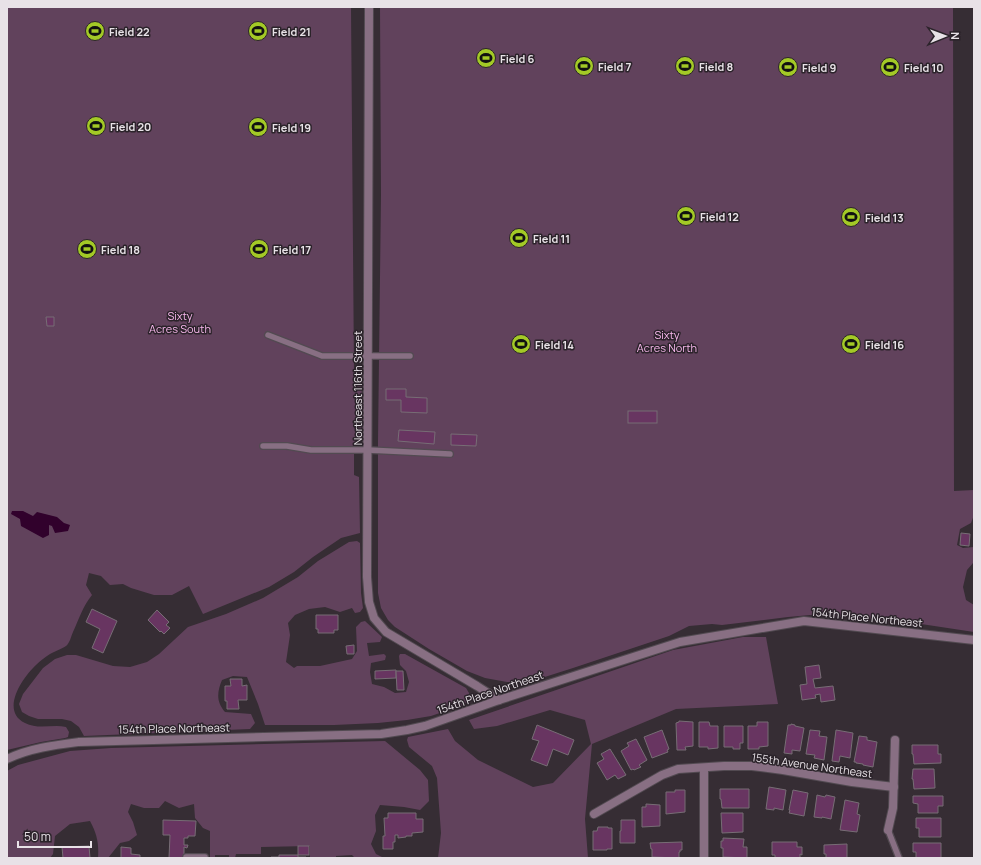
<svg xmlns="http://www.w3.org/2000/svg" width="981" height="865" font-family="Manrope,sans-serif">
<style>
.green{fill:#61425c}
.water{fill:#31012c}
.building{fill:#683561;stroke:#776d75}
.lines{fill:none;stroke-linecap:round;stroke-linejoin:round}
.service-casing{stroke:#524a51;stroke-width:8}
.minor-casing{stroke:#524a51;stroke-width:10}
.service{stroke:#886f83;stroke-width:5.5}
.minor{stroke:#886f83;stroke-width:8}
.labels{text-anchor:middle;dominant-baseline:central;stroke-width:3;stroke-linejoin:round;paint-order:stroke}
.poi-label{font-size:11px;font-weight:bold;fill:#e8e2e7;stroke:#2b232a;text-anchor:start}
.park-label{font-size:11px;fill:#f8b8ed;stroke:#2b232a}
.street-label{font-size:11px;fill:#e8e2e7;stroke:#2b232a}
</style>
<rect width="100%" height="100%" fill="#362d34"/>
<g class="green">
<path d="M7,7H351L354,371L361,375L362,399L361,437L356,442L354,443V475L359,477L360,533L341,538L313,557L294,572L269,587L203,614L189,586L172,595H154L131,588L123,584L110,585L101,576L89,573L86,585L92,595C83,606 79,619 73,632C71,636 70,643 66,646C62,649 55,651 50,654C45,657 40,661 36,665C22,678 0,711 25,723C38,730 53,724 66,727L69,732L68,737L65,738L41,742L7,750Z"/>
<path d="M380,7H953L954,491L974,490V515L971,523L960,529L957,545L963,548L974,547V563H973L967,570L963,587L966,600L974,605V632L908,622L841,617L810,615L788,617L722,625L712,624L689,626L669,636L573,668L529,682H507L485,678L467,671L429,649L395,627L388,620L381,608L378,593V441L381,195Z"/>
<path d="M357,541L360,543L361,593L363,608L360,612L355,613L352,608L340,612L325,607L309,609L295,615L288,623L290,635L286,662L294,668L297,666H320L352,659L357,651L356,627L361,622L365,621L382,637L380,642L367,643L369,656L384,654L386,656L385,660L371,663L370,672L372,684L384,687L395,693L406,692L409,682L406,671L400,665L399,656L400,654H405L466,688L469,693L468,701L463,705L431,716L407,720L378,723L334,725H265L258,704L247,677L233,676L222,680C217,692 216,702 225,712L251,714L255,723L250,729L84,736L79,727L71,721L62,719H38L29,716L22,712L19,704L23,694L43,668L55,659L67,655H76L113,666L130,667L147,662L159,654L188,627L226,614L263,598L298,577L318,561L349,542Z"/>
<path d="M743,637H766L778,704L676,709L592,744L585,819L588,858H438L441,833L437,778L432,766L409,747L407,740L408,737L448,729L455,741L478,760L533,787L553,783L591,744L585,720L550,710L497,726L474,729L469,720L673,650Z"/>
<path d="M385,741L420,770L428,780L429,801L420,810L404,807L380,805L375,815L376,831L371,844L376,854L384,858H355L352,855L336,856V858H310V846L261,847V854H236L235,858H229V855H215V858H210V831L203,828L195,818L194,804L179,808L165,801L159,808H144L131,804L128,812L133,822L137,835L129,841L120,843L108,858H98C99,843 97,834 90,821L70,824L55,836L53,854L50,858H7V771L18,765L70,751L111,748Z"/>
</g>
<path class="water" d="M12,511H23L33,516L37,512L57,517L64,523L70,525L68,531L55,533L52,526L49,525V535L43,538L21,526L20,519L11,514Z"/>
<g class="building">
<path d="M46,317H54V326H47Z"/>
<path d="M386,389H406V397L427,398V413L401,412V400H386Z"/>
<rect x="628" y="411" width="29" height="12"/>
<path d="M399,430L435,432L434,444L398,441Z"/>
<path d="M451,434L477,435L476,446L451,445Z"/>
<path d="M961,533L970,534L969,546L960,545Z"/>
<path d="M92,609L117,621L103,653L92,648L100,629L86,622Z"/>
<path d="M157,610L169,622L166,625L170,628L164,634L161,631L160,632L148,620Z"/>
<path d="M316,615H338V630H334V633H318V629H316Z"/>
<path d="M354,645V654H347L346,646Z"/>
<path d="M819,665L821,678L813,679L815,688L833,686L835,700L821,702L820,694L815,695L816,698L802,700L800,685L807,684L805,667Z"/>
<path d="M396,670V678L375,679V671Z"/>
<path d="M396,671H403L404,690H397Z"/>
<path d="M230,679H242V686L247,685V700H238L239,709H227V701H225V686H231Z"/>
<path d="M679,721L693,722V746L685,747L686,750H677L676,723L679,722Z"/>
<path d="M699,722H709L710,726H718V748L708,749V747H699Z"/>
<path d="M757,722H768V746L759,747V749H748V726H757Z"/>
<path d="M791,724L795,725V726L804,728L800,751L792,750V754L784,753L788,725H791Z"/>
<path d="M537,725L574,740L568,755L553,749L547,766L531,760L539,741L532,739Z"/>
<path d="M724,726H743V743H740V749H733V747H724Z"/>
<path d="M662,730L669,749L667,750L668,752L652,758L644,737Z"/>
<path d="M810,730L820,731L819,736L827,737L824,760L814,758L815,755L806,754Z"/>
<path d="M836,730L853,733L850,758L840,756L839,762L832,761Z"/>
<path d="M859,736L867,737V740L877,742L873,767L863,765V764L856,763V762H854Z"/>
<path d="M636,739L647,760L639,765L641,767L634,770L633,769L631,770L621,751L629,746L627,743Z"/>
<path d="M912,745H938V754H941V763L914,764L913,754H912Z"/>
<path d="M610,749L626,775L618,779L615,775L607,780L597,763L604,759L601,754Z"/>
<path d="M913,769H934L935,788L914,789L913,779H912Z"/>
<path d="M769,787L786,790L783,810L774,808V810L766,809Z"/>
<path d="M720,789H749V808H722L721,799H720Z"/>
<path d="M675,790H685V812L666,814V792H675Z"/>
<path d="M793,790L808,793L804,816L789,813L790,810H789Z"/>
<path d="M817,795L825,797L826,795L835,797L831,819L822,817V818L814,817Z"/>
<path d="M913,796H943V806H938V813H918V804L913,803Z"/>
<path d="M845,800L859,803L857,814L860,815L857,832L840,830Z"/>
<path d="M646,804L660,805V826L642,827V807H646Z"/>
<path d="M388,813H416V819H423V832L412,833V836H406V837L398,838V835H395V842H393V849H383V836H385L384,818H388Z"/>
<path d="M721,813H743V832L722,833Z"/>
<path d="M916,818H941V837H919V828H916Z"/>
<path d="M163,820L196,821L195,836H188V838H184V845H188L187,848L184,847V858H169L170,835H163Z"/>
<path d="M621,820H635V843H620V831H621Z"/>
<path d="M598,827H608V828H612V849H607V850H593V831H597Z"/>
<path d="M723,838L744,839L743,847H747V858L723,857V848H721V841H723Z"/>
<path d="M682,842V850H680V852H679V858L652,857V849H651L650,843Z"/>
<path d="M772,842H797V847H802V855L800,854V858H775V855H772Z"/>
<path d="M913,843H941V858H916V852H913Z"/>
<path d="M847,844V858H826V854H824V845Z"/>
<path d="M89,846L90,858H63L62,847Z"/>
<rect x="298" y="846" width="11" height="9"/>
<path d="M121,847L131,848V854L140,855V858H121Z"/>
<path d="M279,855H298V857H306V858H271V857H279Z"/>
</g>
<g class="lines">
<g class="service-casing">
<g id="service">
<path d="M268,335L322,356H410"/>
<path d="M263,446H287L311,450H368L450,454"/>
<path d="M888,830L899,858"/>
<path d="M186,857H205V858"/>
</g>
</g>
<g class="minor-casing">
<g id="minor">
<path d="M369,7L367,577L369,602L374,618L386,632L477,686L499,700"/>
<path d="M7,759C30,748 55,745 79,742L381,734L407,730L425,726L499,700L680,642L804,621L974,640"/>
<path d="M704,768V858"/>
<path d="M594,814L662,775L678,769L724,766H752L783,770L852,782L894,787"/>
<path d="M888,830L893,808L895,740"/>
</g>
</g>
<use href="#service" class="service"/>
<use href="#minor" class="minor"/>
</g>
<defs>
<g id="stadium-disc" transform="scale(1)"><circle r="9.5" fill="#a3c926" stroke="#2b232a"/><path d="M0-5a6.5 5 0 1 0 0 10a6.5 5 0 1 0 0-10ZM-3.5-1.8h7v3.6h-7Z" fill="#111"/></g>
</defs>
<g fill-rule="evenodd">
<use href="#stadium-disc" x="95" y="31"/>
<use href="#stadium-disc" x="258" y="31"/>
<use href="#stadium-disc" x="486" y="58"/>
<use href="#stadium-disc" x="584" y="66"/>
<use href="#stadium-disc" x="685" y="66"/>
<use href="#stadium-disc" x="788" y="67"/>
<use href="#stadium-disc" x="890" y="67"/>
<use href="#stadium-disc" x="96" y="126"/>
<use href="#stadium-disc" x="258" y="127"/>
<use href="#stadium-disc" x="686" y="216"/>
<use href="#stadium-disc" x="851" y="217"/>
<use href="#stadium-disc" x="519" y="238"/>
<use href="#stadium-disc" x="87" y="249"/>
<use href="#stadium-disc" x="259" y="249"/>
<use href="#stadium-disc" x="521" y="344"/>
<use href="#stadium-disc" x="851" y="344"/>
</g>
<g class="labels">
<g class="poi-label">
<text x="109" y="31">Field 22</text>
<text x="272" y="31">Field 21</text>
<text x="500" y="58">Field 6</text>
<text x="598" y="66">Field 7</text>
<text x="699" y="66">Field 8</text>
<text x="802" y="67">Field 9</text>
<text x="904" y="67">Field 10</text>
<text x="110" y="126">Field 20</text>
<text x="272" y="127">Field 19</text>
<text x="700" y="216">Field 12</text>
<text x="865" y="217">Field 13</text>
<text x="533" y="238">Field 11</text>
<text x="101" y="249">Field 18</text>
<text x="273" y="249">Field 17</text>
<text x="535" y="344">Field 14</text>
<text x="865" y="344">Field 16</text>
</g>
<g class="park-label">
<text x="180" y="315">Sixty<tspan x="180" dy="13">Acres South</tspan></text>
<text x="667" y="334">Sixty<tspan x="667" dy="13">Acres North</tspan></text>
</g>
<g class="street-label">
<text transform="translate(357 388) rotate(-90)">Northeast 116th Street</text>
<text transform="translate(867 617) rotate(6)">154th Place Northeast</text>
<text transform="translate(490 692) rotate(-19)">154th Place Northeast</text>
<text transform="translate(174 728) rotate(-1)">154th Place Northeast</text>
<text transform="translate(812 765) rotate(8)">155th Avenue Northeast</text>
</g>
</g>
<rect width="981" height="865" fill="none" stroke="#e8e2e7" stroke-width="16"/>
<g transform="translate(945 36) rotate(89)" stroke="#2b232a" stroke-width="3" paint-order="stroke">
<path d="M0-3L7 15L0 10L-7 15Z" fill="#e8e2e7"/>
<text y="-6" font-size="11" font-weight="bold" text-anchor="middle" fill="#e8e2e7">N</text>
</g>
<path d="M18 841v6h73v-6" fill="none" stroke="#e8e2e7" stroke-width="2"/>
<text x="24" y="841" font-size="12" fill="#e8e2e7" stroke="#2b232a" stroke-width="3" paint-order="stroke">50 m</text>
</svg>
